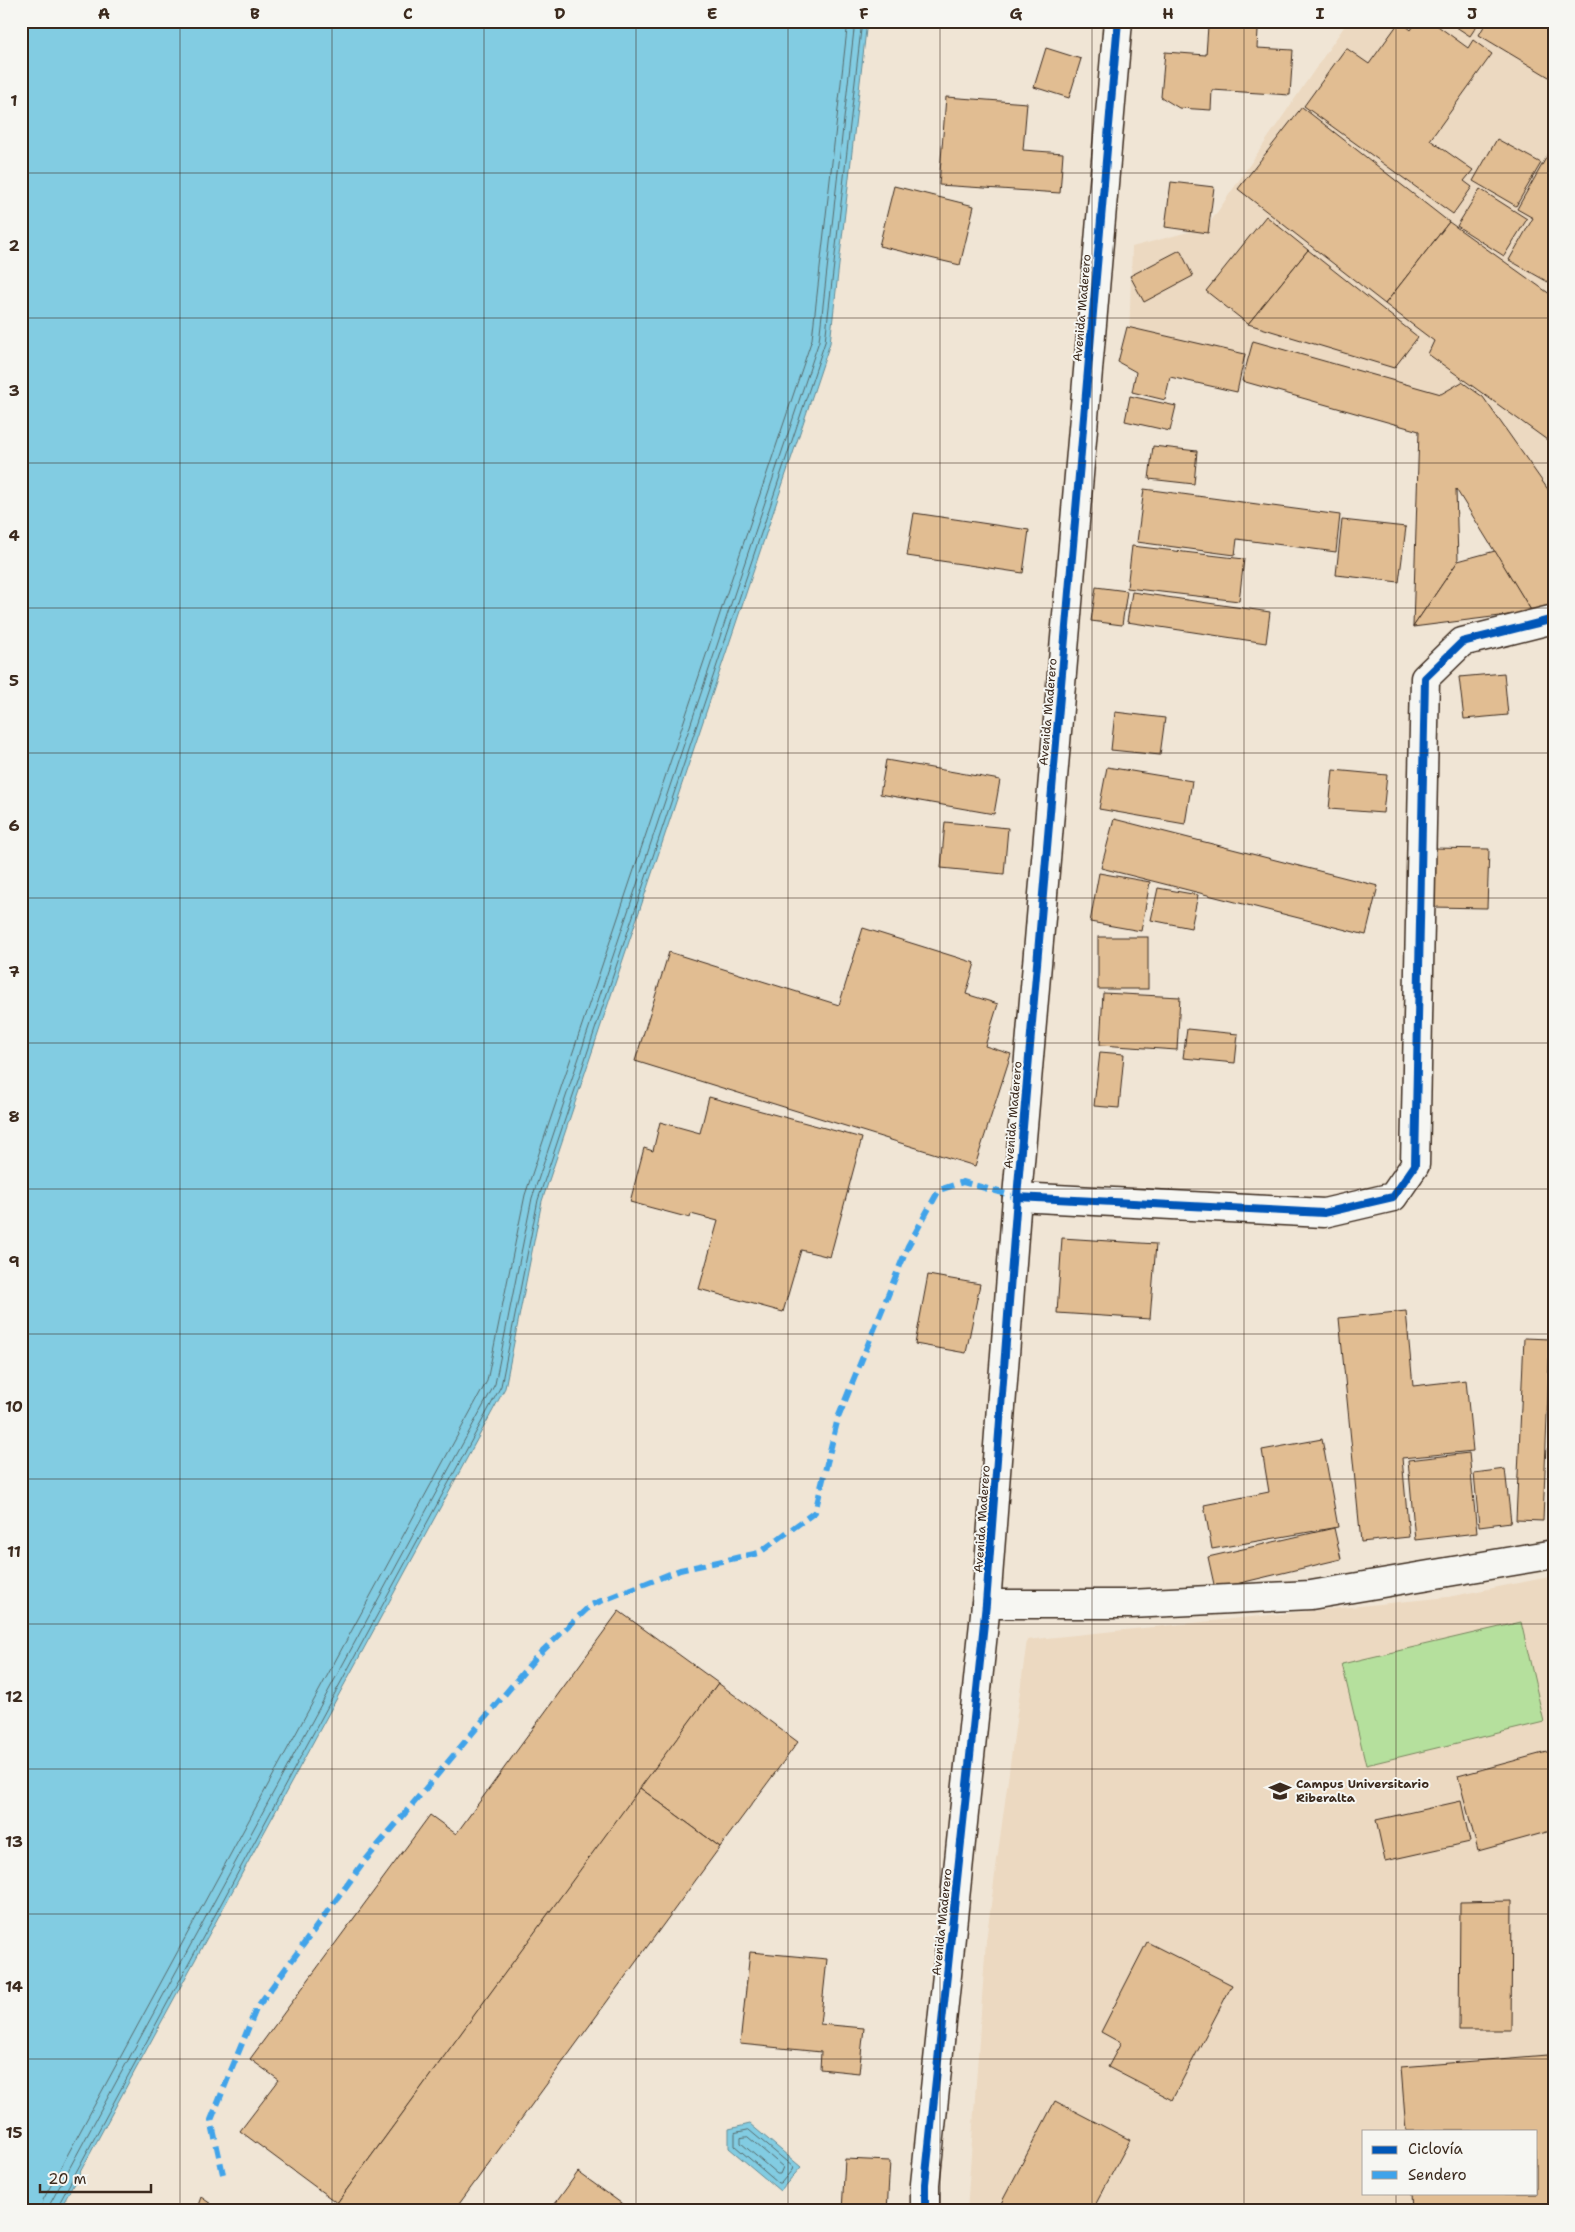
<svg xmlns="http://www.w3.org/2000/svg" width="1575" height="2232" font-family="'Shantell Sans',sans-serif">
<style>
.built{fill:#ecd9c1;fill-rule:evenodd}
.green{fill:#b5e09d;stroke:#78855e}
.water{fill:#82cce2;stroke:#668b94}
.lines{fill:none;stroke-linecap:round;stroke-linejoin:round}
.shore{stroke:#576b6c;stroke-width:1}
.building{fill:#e1bd92;stroke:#3b2a1e}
.minor-casing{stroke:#3b2a1e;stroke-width:31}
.minor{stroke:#f6f6f2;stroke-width:28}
.quiet{stroke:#3fa3ea;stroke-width:6;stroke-dasharray:12 6;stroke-linecap:butt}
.cycleway-casing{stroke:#f6f6f2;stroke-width:11}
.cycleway{stroke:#0057b8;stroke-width:8}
.grid{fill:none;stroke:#3b2a1e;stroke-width:1;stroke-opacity:0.55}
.labels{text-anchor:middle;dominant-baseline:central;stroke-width:4;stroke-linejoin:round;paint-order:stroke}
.street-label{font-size:12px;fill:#3b2a1e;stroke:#f6f6f2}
.poi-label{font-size:12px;font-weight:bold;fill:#3b2a1e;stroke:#f6f6f2;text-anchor:start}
.neatline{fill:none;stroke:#3b2a1e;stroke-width:2}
.grid-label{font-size:16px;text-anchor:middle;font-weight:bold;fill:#3b2a1e}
</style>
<rect width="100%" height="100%" fill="#f0e5d5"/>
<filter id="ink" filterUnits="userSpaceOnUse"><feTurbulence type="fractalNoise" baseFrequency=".02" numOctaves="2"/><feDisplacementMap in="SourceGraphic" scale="10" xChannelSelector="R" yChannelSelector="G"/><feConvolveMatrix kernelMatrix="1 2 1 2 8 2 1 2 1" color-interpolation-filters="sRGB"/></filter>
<g filter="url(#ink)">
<g class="built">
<path d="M1348,21H1554V584L1412,395L1129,340L1132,247L1207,227Z"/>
<path d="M1554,1576V2211H967L986,1941L1027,1640L1448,1597ZM1364,2131H1536V2193H1364Z"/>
</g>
<path class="green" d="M1521,1622L1544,1722L1366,1765L1342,1664Z"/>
<g class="water">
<path d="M21,21H867L830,343L542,1201L505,1388L59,2211H21Z"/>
<path d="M750,2124L801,2167L780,2191L729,2148V2129Z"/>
</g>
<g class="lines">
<g class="shore">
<path d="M749,2130L793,2167L792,2170L781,2183H778L735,2146V2133Z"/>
<path d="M748,2137L783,2167L780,2174H777L741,2143V2138Z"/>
<path d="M41,2211L43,2200L487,1381L525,1195L812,339L848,21"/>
<path d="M48,2211L50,2204L495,1384L532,1198L819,341L855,21"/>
<path d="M55,2211L501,1386L538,1200L825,342L862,21"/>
</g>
</g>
<g class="building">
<path d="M1400,21L1411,30L1417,21H1431L1468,48L1473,40L1492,54L1430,140L1473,170L1464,181L1472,187L1453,214L1304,106L1346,48L1369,64Z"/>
<path d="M1447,21H1480L1470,36Z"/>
<path d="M1487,21H1554V80L1479,35Z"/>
<path d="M1208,26L1258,30L1257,48L1293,50L1290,95L1212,90L1211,110L1179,108L1161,97L1165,52L1206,55Z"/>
<path d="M1046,48L1081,59L1069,98L1034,87Z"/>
<path d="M946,97L1027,103L1023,150L1063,153L1060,193L939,185Z"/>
<path d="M1302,107L1449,222L1385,304L1238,189Z"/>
<path d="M1497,139L1541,163L1516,206L1473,181Z"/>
<path d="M1554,144V272L1548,282L1509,260L1533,218L1517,209Z"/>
<path d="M1171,182L1214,187L1208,233L1165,227Z"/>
<path d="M894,186L974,206L960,265L879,246Z"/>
<path d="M1480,189L1527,219L1504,256L1457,226Z"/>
<path d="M1266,216L1308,250L1248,324L1206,291Z"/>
<path d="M1449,222L1554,297V445L1428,354L1434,341L1385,304Z"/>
<path d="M1180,250L1193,276L1144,302L1130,276Z"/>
<path d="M1308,250L1418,337L1394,368L1248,324Z"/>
<path d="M1127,327L1245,354L1237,392L1170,377L1165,400L1132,392L1136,372L1118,362Z"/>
<path d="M1253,341L1441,394L1462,382L1483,397L1554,498V606L1532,612L1456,489L1458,561L1413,627L1419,431L1242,381Z"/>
<path d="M1130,396L1176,406L1170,431L1125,421Z"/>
<path d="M1153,446L1197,451L1194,484L1149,479Z"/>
<path d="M1554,485V498L1548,489Z"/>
<path d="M1144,489L1340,515L1336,552L1237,539L1235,555L1137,542Z"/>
<path d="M914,513L1029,530L1023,573L907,556Z"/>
<path d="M1342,520L1406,527L1399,582L1336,575Z"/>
<path d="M1132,546L1244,559L1239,601L1127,588Z"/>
<path d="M1495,551L1532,612L1413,627L1458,561Z"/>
<path d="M1096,587L1127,591L1122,625L1091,621Z"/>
<path d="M1132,592L1270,612L1266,643L1127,622Z"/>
<path d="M1504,673L1508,715L1464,719L1459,677Z"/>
<path d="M1115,712L1165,718L1160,755L1111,750Z"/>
<path d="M886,760L1000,780L994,814L880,794Z"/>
<path d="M1107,767L1192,781L1185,824L1099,809Z"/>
<path d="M1333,770L1387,775L1383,813L1329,809Z"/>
<path d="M1114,819L1378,886L1366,935L1101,868Z"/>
<path d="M945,822L1008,828L1004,874L941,868Z"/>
<path d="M1433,848L1489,849L1487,908L1432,907Z"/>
<path d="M1099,873L1150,882L1141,931L1090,922Z"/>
<path d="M1158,888L1198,895L1191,928L1151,920Z"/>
<path d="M863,928L975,963L966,994L998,1004L985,1046L1011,1054L975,1166L635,1061L669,952L839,1005Z"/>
<rect x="1098" y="937" width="50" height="52"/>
<path d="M1103,993L1180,997L1177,1050L1100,1045Z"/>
<path d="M1187,1029L1238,1034L1235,1063L1183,1058Z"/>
<path d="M1100,1052L1124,1054L1119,1108L1094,1106Z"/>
<path d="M709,1097L862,1138L830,1257L801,1250L783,1312L699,1289L718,1221L691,1214L690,1218L630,1202L644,1148L653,1151L660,1122L700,1133Z"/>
<path d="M1062,1238L1156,1244L1150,1319L1057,1313Z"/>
<path d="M928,1275L980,1284L966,1353L915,1344Z"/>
<path d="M1406,1311L1413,1386L1466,1380L1473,1451L1402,1458L1409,1537L1361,1542L1339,1318Z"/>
<path d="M1524,1338L1550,1339L1543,1521L1516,1520Z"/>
<path d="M1322,1439L1338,1527L1212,1549L1204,1505L1269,1492L1262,1450Z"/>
<path d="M1469,1453L1477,1533L1415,1540L1408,1460Z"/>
<path d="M1505,1469L1511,1522L1479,1526L1474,1473Z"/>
<path d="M1334,1528L1341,1559L1215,1589L1208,1557Z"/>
<path d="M619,1611L718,1683L337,2203L240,2131L279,2080L250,2059L430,1815L456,1834Z"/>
<path d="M718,1683L798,1742L720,1847L640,1788Z"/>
<path d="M1554,1750V1830L1478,1851L1458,1776Z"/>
<path d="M640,1788L720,1847L454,2211H348L337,2203Z"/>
<path d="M1461,1801L1470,1842L1385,1861L1376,1820Z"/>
<path d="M1512,1901L1511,2030H1459L1460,1902Z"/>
<path d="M1147,1942L1232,1985L1172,2100L1108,2067L1121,2043L1101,2032Z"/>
<path d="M750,1952L827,1959L820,2024L864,2028L859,2073L820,2069L821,2052L740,2044Z"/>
<path d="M1547,2055L1554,2148V2211H1412L1411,2193H1536V2131H1406L1401,2067Z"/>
<path d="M1055,2101L1130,2140L1092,2211H997Z"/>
<path d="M845,2159L890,2161L887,2211H842Z"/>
<path d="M578,2172L632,2211H550Z"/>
<path d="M201,2197L221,2211H196Z"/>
</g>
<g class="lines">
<g class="minor-casing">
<g id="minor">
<path d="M1017,1197L1324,1213L1393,1197L1415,1165L1425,678L1462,642L1554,619"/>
<path d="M986,1604H1130L1311,1595L1554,1554"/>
<path d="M925,2211V2184L986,1604L1017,1197L1118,21"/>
</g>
</g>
<use href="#minor" class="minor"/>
<path class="quiet" d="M223,2174L211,2120L256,2009L364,1862L537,1656L591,1605L680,1570L759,1553L815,1512L838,1418L908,1246L939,1190L963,1182L1017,1197"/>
<g class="cycleway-casing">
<g id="cycleway">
<path d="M1017,1197L1324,1213L1393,1197L1415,1165L1425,678L1462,642L1554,619"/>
<path d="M925,2211V2184L986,1604L1017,1197L1118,21"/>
</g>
</g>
<use href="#cycleway" class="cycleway"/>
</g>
</g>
<path class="grid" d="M180,21V2211M332,21V2211M484,21V2211M636,21V2211M788,21V2211M940,21V2211M1092,21V2211M1244,21V2211M1396,21V2131M21,173H1554M21,318H1554M21,463H1554M21,608H1554M21,753H1554M21,898H1554M21,1043H1554M21,1189H1554M21,1334H1554M21,1479H1554M21,1624H1554M21,1769H1554M21,1914H1554M21,2059H1554M1396,2193V2211"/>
<defs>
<g id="university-bare" transform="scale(1.725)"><path d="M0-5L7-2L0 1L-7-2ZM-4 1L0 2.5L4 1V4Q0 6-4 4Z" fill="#3b2a1e" stroke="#f6f6f2" stroke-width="2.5" paint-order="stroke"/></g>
</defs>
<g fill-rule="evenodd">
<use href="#university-bare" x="1280" y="1791"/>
</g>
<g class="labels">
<g class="street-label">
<text transform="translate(1082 308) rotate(-85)">Avenida Maderero</text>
<text transform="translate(1048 712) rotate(-85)">Avenida Maderero</text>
<text transform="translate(1013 1115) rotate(-85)">Avenida Maderero</text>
<text transform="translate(982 1519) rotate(-86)">Avenida Maderero</text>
<text transform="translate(942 1922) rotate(-84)">Avenida Maderero</text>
</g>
<g class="poi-label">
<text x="1296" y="1784">Campus Universitario<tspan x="1296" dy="14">Riberalta</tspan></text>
</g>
</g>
<rect width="1575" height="2232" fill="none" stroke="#f6f6f2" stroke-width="55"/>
<rect x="1362" y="2130" width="175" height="65" fill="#f6f6f2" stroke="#aba49d"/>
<rect x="1372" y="2146" width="25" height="8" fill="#0057b8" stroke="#aba49d"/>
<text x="1408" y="2154" font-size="15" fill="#3b2a1e">Ciclovía</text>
<rect x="1372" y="2171" width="25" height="8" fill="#3fa3ea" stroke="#aba49d"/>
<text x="1408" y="2180" font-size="15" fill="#3b2a1e">Sendero</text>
<path d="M40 2184v8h111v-8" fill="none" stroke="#3b2a1e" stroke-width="2.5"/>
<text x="48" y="2184" font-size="15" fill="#3b2a1e" stroke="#f6f6f2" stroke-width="4" paint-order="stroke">20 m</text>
<rect x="28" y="28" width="1520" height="2176" class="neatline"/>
<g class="grid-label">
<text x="104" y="19">A</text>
<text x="255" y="19">B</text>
<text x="408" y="19">C</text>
<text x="560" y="19">D</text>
<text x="712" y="19">E</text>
<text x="864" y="19">F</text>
<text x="1016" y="19">G</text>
<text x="1168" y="19">H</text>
<text x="1320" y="19">I</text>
<text x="1472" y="19">J</text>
<text x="14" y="106">1</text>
<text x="14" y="251">2</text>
<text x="14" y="396">3</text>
<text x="14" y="541">4</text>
<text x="14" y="686">5</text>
<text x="14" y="831">6</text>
<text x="14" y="977">7</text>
<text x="14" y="1122">8</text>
<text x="14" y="1267">9</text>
<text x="14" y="1412">10</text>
<text x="14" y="1557">11</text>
<text x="14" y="1702">12</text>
<text x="14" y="1847">13</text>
<text x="14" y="1992">14</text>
<text x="14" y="2138">15</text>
</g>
</svg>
